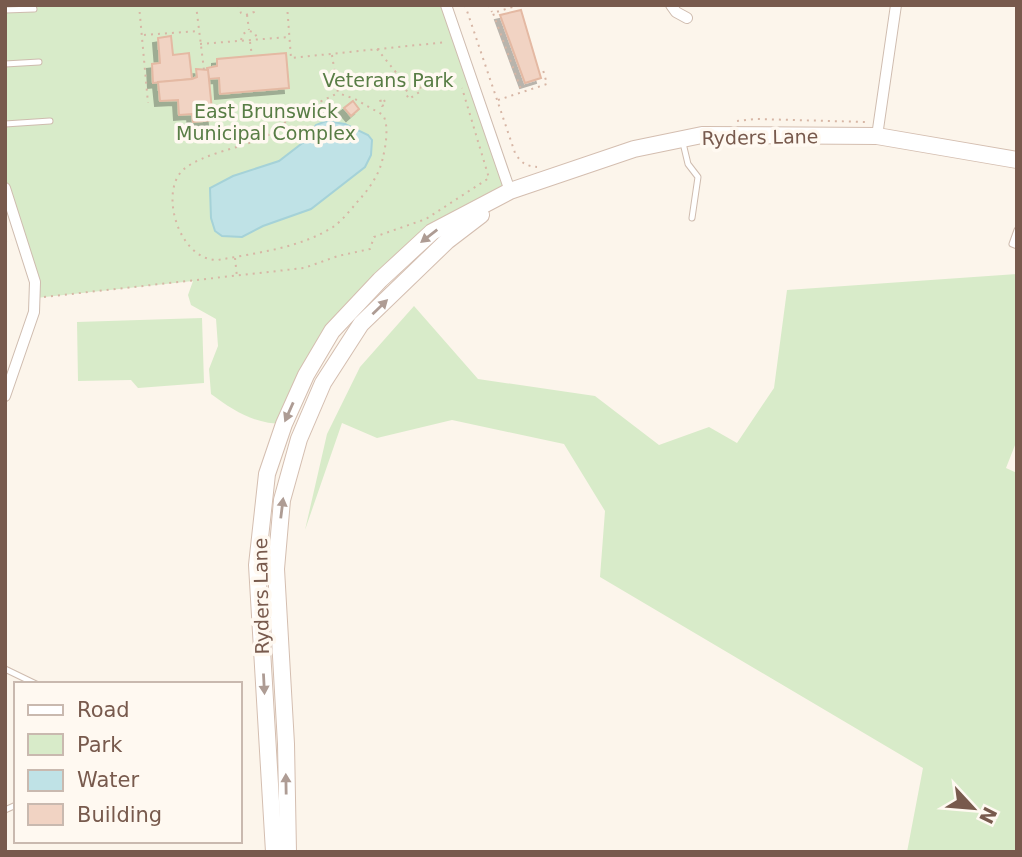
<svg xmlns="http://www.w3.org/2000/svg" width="1022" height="857" font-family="'DejaVu Sans',sans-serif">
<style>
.green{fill:#d8ebc9}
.water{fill:#bfe2e6;stroke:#a5d2d8;stroke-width:2}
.building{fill:#f1d3c3;stroke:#e4b9a3;stroke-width:2;filter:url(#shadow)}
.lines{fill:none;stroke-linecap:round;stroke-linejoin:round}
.lane-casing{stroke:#cfbcaf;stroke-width:7}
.street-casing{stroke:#cfbcaf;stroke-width:12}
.secondary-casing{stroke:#d4beb0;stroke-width:18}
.path{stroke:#d7b6a5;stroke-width:2;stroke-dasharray:2 5;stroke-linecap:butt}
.lane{stroke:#fff;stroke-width:5}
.street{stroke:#fff;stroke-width:10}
.secondary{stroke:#fff;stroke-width:16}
.oneway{fill:#ae9c94}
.labels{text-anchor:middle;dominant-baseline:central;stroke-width:7;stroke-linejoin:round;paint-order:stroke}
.park-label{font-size:19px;fill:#587d45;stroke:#fff9f1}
.street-label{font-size:19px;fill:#785a4d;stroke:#fff9f1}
</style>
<defs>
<filter id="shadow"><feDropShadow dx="-5" dy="5" stdDeviation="0" flood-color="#0004"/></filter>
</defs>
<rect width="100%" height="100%" fill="#fcf5eb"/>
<g class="green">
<path d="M5,5H446L510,191L432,232L332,331L284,424C254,424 234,411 211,394L209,369L218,346L216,319L191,305L188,295L193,281L36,298L5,188Z"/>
<path d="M1017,274V440L1006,468L1017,473V852H907L923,768L600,577L605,511L564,444L452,420L377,438L342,423L305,530L327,434L360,367L414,306L478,379L595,396L659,445L709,427L737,443L774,388L787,290Z"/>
<path d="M202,318L204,383L138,388L131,380L78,381L77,322Z"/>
</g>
<path class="water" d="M326,121L345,124L368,135L372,140L371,155L365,167L311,209L263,226L242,237L222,236L215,231L211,218L210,188L233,176L279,161L305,141L316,125Z"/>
<g class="building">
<path d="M521,10L541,78L525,83L500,15Z"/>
<path d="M171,36L173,55L189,53L192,79L153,83L152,64L160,63L158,38Z"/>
<path d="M286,53L289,88L220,94L219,78L209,79L207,68L217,66V59Z"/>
<path d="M196,69L208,70L213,120L193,122L192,114L179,115L178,100L160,101L158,82L192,79L197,77Z"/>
<path d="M353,101L359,109L351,116L344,108Z"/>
</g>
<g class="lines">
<g class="lane-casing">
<g id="lane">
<path d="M5,10L34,9"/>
<path d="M5,64L39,62"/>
<path d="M5,124L50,121"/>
<path d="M683,143L688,164L698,177L692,218"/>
<path d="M1017,230L1012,244L1017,246"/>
<path d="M5,669L36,684"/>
<path d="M5,810L16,805"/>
</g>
</g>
<g class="street-casing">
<g id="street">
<path d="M446,5L510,191"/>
<path d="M671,5L676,12L687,18"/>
<path d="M877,136L896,5"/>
<path d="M5,188L35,282L34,312L5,396"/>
</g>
</g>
<g class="secondary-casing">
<g id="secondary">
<path d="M274,852L257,565L267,474L284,424L306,375L332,331L380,280L432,232L510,191L634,149L702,135L877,136L1017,160"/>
<path d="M288,852L286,744L276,569L282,500L299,439L323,383L361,324L447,241L481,215"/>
</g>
</g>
<g class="path">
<path d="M139,5L148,103"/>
<path d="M196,5L204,70"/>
<path d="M238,5L241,13L246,15L254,12L255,5"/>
<path d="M287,5L291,58L447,42"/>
<path d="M325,5L326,7"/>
<path d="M465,5L515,153C521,163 526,166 537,167"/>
<path d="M488,5L492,12"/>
<path d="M519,5L493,13L522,92"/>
<path d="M247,15L249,30"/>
<path d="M144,35L198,31"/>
<path d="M241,40L243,34L248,31L254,32L258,39"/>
<path d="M250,42L252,56"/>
<path d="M200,44L289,37"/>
<path d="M377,49L399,76"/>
<path d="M332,55L338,93C324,100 309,107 295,115C284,122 276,131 265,137C241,148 204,153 184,169C158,191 179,261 218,260C256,253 300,248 333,227C343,220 351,209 359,200C370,188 380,173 383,157C386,145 389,125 383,115L355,99L338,93"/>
<circle cx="402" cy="79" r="3.5"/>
<path d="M414,84L420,86L421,91L409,99L405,92Z"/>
<path d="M384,100L386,104L382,106L380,101Z"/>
<path d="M498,100L547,84L543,70"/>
<path d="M737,121L756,119L867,122"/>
<path d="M5,241L12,240"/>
<path d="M235,258L237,277"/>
<path d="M44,297L304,268L338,256L370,249L374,237L426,219L489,178L462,88"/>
</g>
<use href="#lane" class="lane"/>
<use href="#street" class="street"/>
<use href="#secondary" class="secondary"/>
</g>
<defs><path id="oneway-solid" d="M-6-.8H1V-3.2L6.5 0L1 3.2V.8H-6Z" transform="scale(1.75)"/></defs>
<g class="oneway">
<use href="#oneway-solid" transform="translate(429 236) rotate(142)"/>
<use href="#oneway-solid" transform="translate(380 307) rotate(-44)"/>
<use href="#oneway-solid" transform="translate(289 412) rotate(114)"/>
<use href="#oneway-solid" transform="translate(282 508) rotate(-83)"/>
<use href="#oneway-solid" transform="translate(264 684) rotate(87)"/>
<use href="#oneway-solid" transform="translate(286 784) rotate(-91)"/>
</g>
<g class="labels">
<g class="park-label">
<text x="388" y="80">Veterans Park</text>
<text x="266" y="111">East Brunswick<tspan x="266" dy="22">Municipal Complex</tspan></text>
</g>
<g class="street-label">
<text transform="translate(760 137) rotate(-1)">Ryders Lane</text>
<text transform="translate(261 596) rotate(-91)">Ryders Lane</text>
</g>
</g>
<rect width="1022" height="857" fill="none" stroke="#785a4d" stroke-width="14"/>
<rect x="14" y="682" width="228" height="161" fill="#fff9f1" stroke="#c9b9af" stroke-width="2"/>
<rect x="28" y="705" width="35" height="10" fill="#ffffff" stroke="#c9b9af" stroke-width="2"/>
<text x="77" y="717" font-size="21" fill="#785a4d">Road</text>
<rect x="28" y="734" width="35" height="21" fill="#d8ebc9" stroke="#c9b9af" stroke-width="2"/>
<text x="77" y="752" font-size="21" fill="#785a4d">Park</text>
<rect x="28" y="770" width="35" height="21" fill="#bfe2e6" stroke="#c9b9af" stroke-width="2"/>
<text x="77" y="787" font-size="21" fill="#785a4d">Water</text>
<rect x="28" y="804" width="35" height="21" fill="#f1d3c3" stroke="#c9b9af" stroke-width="2"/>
<text x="77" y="822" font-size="21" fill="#785a4d">Building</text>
<g transform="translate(973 808) rotate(116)" stroke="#fff9f1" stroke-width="5" paint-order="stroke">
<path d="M0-5L12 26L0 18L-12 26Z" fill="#785a4d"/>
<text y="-10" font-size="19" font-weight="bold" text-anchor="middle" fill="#785a4d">N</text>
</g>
</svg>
